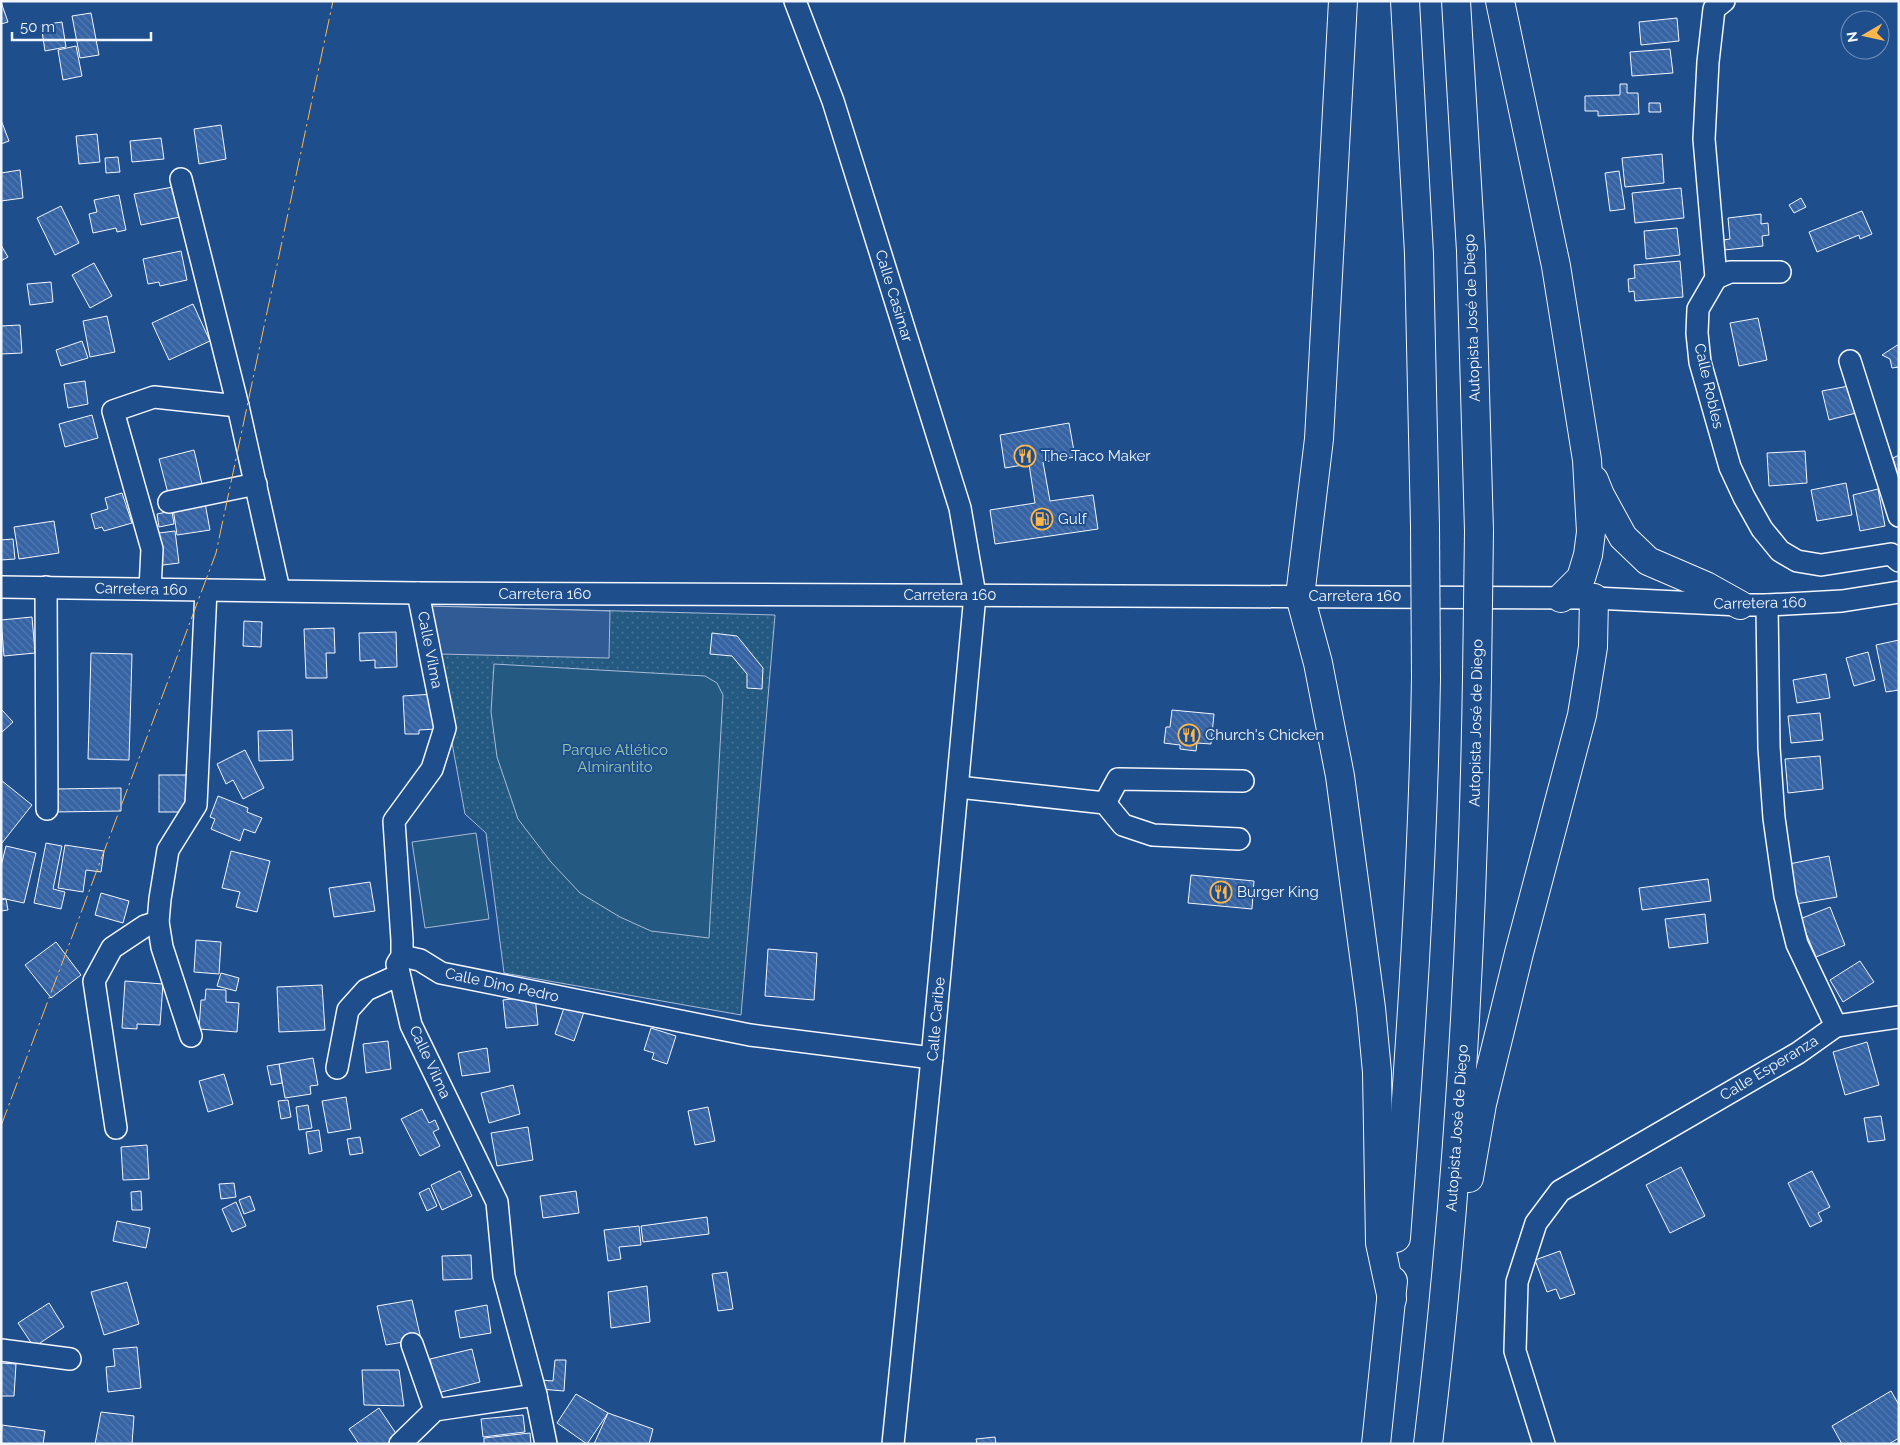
<svg xmlns="http://www.w3.org/2000/svg" width="1900" height="1445" font-family="Raleway,sans-serif">
<style>
.park{fill:url(#park-dots);stroke:#a8bbd7}
.pitch{fill:#245a82;stroke:#a8bbd7}
.parking{fill:#305b95;stroke:#a8bbd7}
.building{fill:url(#building-back-hatch);stroke:#f2f6ff}
.lines{fill:none;stroke-linecap:round;stroke-linejoin:round}
.minor-casing{stroke:#f2f6ff;stroke-width:24}
.highway-casing{stroke:#f2f6ff;stroke-width:30}
.minor{stroke:#1f4e8c;stroke-width:21}
.highway{stroke:#1f4e8c;stroke-width:28}
.highway-bridge-casing{stroke:#f2f6ff;stroke-width:30;stroke-linecap:butt}
.highway-bridge{stroke:#1f4e8c;stroke-width:28}
.power{stroke:#ffb74d;stroke-width:1;stroke-dasharray:18 4 2.5 4;stroke-linecap:butt}
.labels{text-anchor:middle;dominant-baseline:central;stroke-width:4;stroke-linejoin:round;paint-order:stroke}
.street-label{font-size:15px;fill:#f2f6ff;stroke:#1f4e8c}
.poi-label{font-size:15px;fill:#f2f6ff;stroke:#1f4e8c;text-anchor:start}
.park-label{font-size:15px;fill:#97c8a6;stroke:#1f4e8c}
</style>
<defs>
<pattern id="park-dots" width="8" height="8" patternUnits="userSpaceOnUse" patternTransform="scale(1.25)"><rect width="8" height="8" fill="#245a82"/><path d="M2 2h.1M6 6h.1" fill="none" stroke="#447295" stroke-width="1.8" stroke-linecap="round"/></pattern>
<pattern id="building-back-hatch" width="6" height="6" patternUnits="userSpaceOnUse" patternTransform="scale(1.25)"><rect width="6" height="6" fill="#3563a3"/><path d="M-1 5l2 2M0 0l6 6M5-1l2 2" fill="none" stroke="#537ab1"/></pattern>
</defs>
<rect width="100%" height="100%" fill="#1f4e8c"/>
<path class="park" d="M427,606L775,615L741,1015L504,973L486,833L465,814Z"/>
<g class="pitch">
<path d="M494,664L705,676L717,683L723,695L709,938L651,931L620,917L580,893L551,862L518,819L497,757L491,712Z"/>
<path d="M476,833L489,919L425,928L412,842Z"/>
</g>
<path class="parking" d="M427,606L610,611L609,658L439,654Z"/>
<g class="building">
<path d="M1,2L8,22L1,24Z"/>
<path d="M91,13L99,55L80,58L72,16Z"/>
<path d="M1677,18L1679,41L1641,45L1639,22Z"/>
<path d="M62,22L66,47L45,51L41,25Z"/>
<path d="M76,46L82,76L63,80L58,50Z"/>
<path d="M1670,49L1673,73L1632,76L1630,52Z"/>
<path d="M1620,84H1627V93H1638L1639,114L1598,116V111H1585V96L1620,95Z"/>
<path d="M1649,103H1660L1661,112H1649Z"/>
<path d="M1,120L9,141L1,144Z"/>
<path d="M221,125L226,159L199,164L194,129Z"/>
<path d="M97,134L100,162L79,164L76,136Z"/>
<path d="M161,138L164,159L132,162L130,141Z"/>
<path d="M1662,154L1664,183L1625,187L1622,158Z"/>
<path d="M118,157L120,172L106,173L105,158Z"/>
<path d="M20,170L23,198L1,201V173Z"/>
<path d="M1619,171L1625,209L1610,211L1605,173Z"/>
<path d="M173,187L180,217L141,225L134,194Z"/>
<path d="M1681,188L1684,218L1635,223L1632,193Z"/>
<path d="M119,195L126,230L117,232L116,228L93,233L89,214L97,212L94,200Z"/>
<path d="M1801,198L1806,207L1794,213L1789,205Z"/>
<path d="M61,206L79,243L55,255L37,218Z"/>
<path d="M1862,211L1872,234L1860,239L1859,235L1817,252L1809,232Z"/>
<path d="M1761,214V224L1768,223L1769,235L1762,236L1763,246L1724,250L1723,240L1730,239L1728,218Z"/>
<path d="M1677,228L1680,255L1646,259L1644,231Z"/>
<path d="M1,245L8,257L1,261Z"/>
<path d="M181,251L187,280L160,286L159,282L148,284L143,259Z"/>
<path d="M1680,261L1683,297L1635,301L1634,291L1629,292L1628,279L1635,278L1634,265Z"/>
<path d="M94,263L112,296L90,308L72,275Z"/>
<path d="M51,282L53,302L30,305L27,284Z"/>
<path d="M193,304L210,341L169,360L152,323Z"/>
<path d="M107,316L115,352L90,357L83,321Z"/>
<path d="M1758,318L1767,360L1739,366L1730,323Z"/>
<path d="M20,325L22,353L1,354V326Z"/>
<path d="M82,341L88,358L61,366L56,350Z"/>
<path d="M1899,344V367L1892,368L1890,359L1882,355Z"/>
<path d="M85,381L88,404L68,408L64,384Z"/>
<path d="M1854,385L1860,412L1829,420L1822,391Z"/>
<path d="M92,415L98,438L65,447L59,424Z"/>
<path d="M1069,423L1075,457L1043,462L1050,501L1093,495L1098,529L995,544L990,510L1035,503L1029,464L1005,468L1000,435Z"/>
<path d="M194,450L203,488L169,497L159,459Z"/>
<path d="M1805,451L1807,483L1769,486L1767,453Z"/>
<path d="M1899,455V479L1893,458Z"/>
<path d="M1846,483L1852,515L1817,521L1811,490Z"/>
<path d="M1878,489L1885,526L1860,531L1853,495Z"/>
<path d="M122,493L132,523L104,531L102,527L95,529L91,514L108,509L105,498Z"/>
<path d="M205,503L210,530L177,535L173,508Z"/>
<path d="M172,511L174,524L159,527L157,514Z"/>
<path d="M54,521L59,553L19,559L14,527Z"/>
<path d="M175,531L179,563L155,566L151,534Z"/>
<path d="M13,539L15,559L1,560V540Z"/>
<path d="M32,617L35,653L4,656L1,620Z"/>
<path d="M244,621L262,622L261,647L243,646Z"/>
<path d="M334,628L335,653H326L327,678H306L304,629Z"/>
<path d="M396,632L397,667L375,668V660L360,661L359,633Z"/>
<path d="M712,633L737,636L763,668L762,689L747,688V674L732,656L710,654Z"/>
<path d="M1899,640V690L1886,692L1876,645Z"/>
<path d="M1868,652L1875,680L1854,686L1846,658Z"/>
<path d="M91,653L132,654L129,760L88,759Z"/>
<path d="M1826,674L1830,698L1797,703L1793,680Z"/>
<path d="M434,694L436,729L419,730V734H405L403,696Z"/>
<path d="M1,709L13,722L1,733Z"/>
<path d="M1172,710L1214,714L1211,744L1197,743L1196,751L1180,749V745L1164,743L1166,727H1170Z"/>
<path d="M1820,713L1823,740L1791,743L1788,716Z"/>
<path d="M292,730L293,760L259,761L258,731Z"/>
<path d="M245,750L264,788L243,799L233,780L226,784L217,764Z"/>
<path d="M1820,756L1823,789L1788,793L1785,759Z"/>
<rect x="159" y="775" width="29" height="37"/>
<path d="M1,780L32,805L2,843H1Z"/>
<path d="M121,788V811L55,812V789Z"/>
<path d="M218,796L248,808L247,812L262,818L255,833L244,829L240,841L211,829L215,819L210,817Z"/>
<path d="M46,843L62,846L53,889L65,892L61,909L34,903Z"/>
<path d="M65,845L104,851L101,872L86,870L83,892L58,888Z"/>
<path d="M6,846L36,853L24,903L1,898V866Z"/>
<path d="M231,851L270,861L257,912L236,907L240,892L222,888Z"/>
<path d="M1829,856L1837,897L1796,904L1789,864Z"/>
<path d="M1191,875L1254,881L1252,909L1188,903Z"/>
<path d="M1708,879L1711,901L1642,910L1639,888Z"/>
<path d="M370,882L375,911L334,917L329,888Z"/>
<path d="M101,893L129,901L123,923L95,915Z"/>
<path d="M6,899L8,910L1,911V900Z"/>
<path d="M1830,907L1845,945L1816,957L1800,919Z"/>
<path d="M1705,914L1708,943L1669,948L1665,919Z"/>
<path d="M196,940L221,942L219,974L194,972Z"/>
<path d="M56,942L81,975L51,998L25,965Z"/>
<path d="M768,949L817,953L814,1000L765,996Z"/>
<path d="M1860,961L1874,982L1843,1002L1830,980Z"/>
<path d="M221,973L239,978L236,991L217,986Z"/>
<path d="M125,981L163,984L160,1025L137,1024V1029L122,1028Z"/>
<path d="M322,985L325,1030L279,1032L277,987Z"/>
<path d="M206,989L226,990V1002L239,1003L237,1032L199,1029L201,1000H205Z"/>
<path d="M535,996L538,1025L506,1028L503,1000Z"/>
<path d="M565,1005L584,1012L574,1041L555,1034Z"/>
<path d="M651,1028L676,1036L667,1064L652,1059L654,1053L644,1050Z"/>
<path d="M388,1041L391,1069L366,1073L363,1044Z"/>
<path d="M1867,1042L1879,1085L1845,1095L1833,1052Z"/>
<path d="M487,1048L490,1072L462,1076L458,1053Z"/>
<path d="M313,1058L318,1085L310,1086L311,1094L285,1098L279,1064Z"/>
<path d="M279,1064L282,1083L271,1085L267,1066Z"/>
<path d="M224,1074L233,1104L208,1112L199,1081Z"/>
<path d="M513,1085L520,1114L489,1123L481,1093Z"/>
<path d="M346,1097L351,1129L328,1133L322,1101Z"/>
<path d="M288,1100L291,1117L281,1119L278,1101Z"/>
<path d="M308,1105L312,1128L299,1130L296,1107Z"/>
<path d="M708,1107L715,1141L695,1145L688,1111Z"/>
<path d="M422,1109L429,1123L435,1120L439,1129L433,1132L440,1146L420,1156L401,1119Z"/>
<path d="M1881,1116L1885,1140L1868,1142L1864,1118Z"/>
<path d="M528,1127L533,1160L497,1166L491,1133Z"/>
<path d="M319,1130L322,1151L309,1154L306,1132Z"/>
<path d="M360,1137L363,1153L350,1155L347,1139Z"/>
<path d="M147,1145L149,1179L123,1180L121,1147Z"/>
<path d="M1681,1167L1705,1216L1670,1233L1646,1185Z"/>
<path d="M460,1171L472,1196L442,1210L431,1185Z"/>
<path d="M1812,1171L1830,1207L1818,1213L1822,1221L1810,1227L1788,1183Z"/>
<path d="M234,1183L236,1197L221,1199L219,1184Z"/>
<path d="M429,1188L437,1206L427,1211L419,1193Z"/>
<path d="M141,1191L142,1210H132L131,1192Z"/>
<path d="M576,1191L579,1213L543,1218L540,1196Z"/>
<path d="M250,1196L255,1210L244,1214L239,1200Z"/>
<path d="M236,1202L246,1226L232,1232L222,1209Z"/>
<path d="M707,1217L709,1234L643,1242L641,1226Z"/>
<path d="M117,1221L150,1228L146,1248L113,1241Z"/>
<path d="M639,1226L641,1245L619,1247L621,1259L608,1261L604,1230Z"/>
<path d="M1560,1251L1575,1294L1560,1299L1556,1289L1547,1292L1535,1260Z"/>
<path d="M471,1255L472,1279L443,1280L442,1256Z"/>
<path d="M727,1272L733,1309L718,1311L712,1274Z"/>
<path d="M127,1282L139,1324L104,1335L91,1292Z"/>
<path d="M647,1286L650,1322L611,1328L608,1292Z"/>
<path d="M412,1300L421,1339L386,1345L377,1306Z"/>
<path d="M49,1303L64,1327L34,1347L18,1323Z"/>
<path d="M487,1305L491,1333L460,1338L455,1311Z"/>
<path d="M137,1347L141,1388L108,1392L106,1367L115,1366L113,1349Z"/>
<path d="M472,1349L480,1382L438,1393L430,1359Z"/>
<path d="M555,1360H566L564,1391L540,1389L541,1380L553,1381Z"/>
<path d="M1,1363L16,1364L14,1396H1Z"/>
<path d="M362,1370H399L404,1406L364,1405Z"/>
<path d="M1891,1391L1899,1405V1438L1889,1444H1842L1832,1426Z"/>
<path d="M576,1394L608,1413L587,1444L557,1423Z"/>
<path d="M379,1408L399,1438L391,1444H359L349,1429Z"/>
<path d="M101,1412L134,1416L132,1444H95Z"/>
<path d="M608,1413L653,1429L649,1444H594Z"/>
<path d="M523,1415L525,1432L483,1437L481,1419Z"/>
<path d="M2,1425L45,1431L43,1444H1Z"/>
<path d="M530,1433L531,1444H484V1438Z"/>
<path d="M995,1437L996,1444H977L976,1439Z"/>
</g>
<g class="lines">
<g class="minor-casing">
<g id="minor">
<path d="M795,1L833,101L960,508L975,595L932,1058L893,1444"/>
<path d="M1724,1L1714,9L1708,62L1704,139L1716,278L1698,309L1697,333L1700,362L1730,467L1744,497L1762,529L1780,551L1797,561L1821,565L1891,554L1899,561"/>
<path d="M181,179L238,406L279,590"/>
<path d="M1716,278L1730,272H1780"/>
<path d="M1850,361L1899,516"/>
<path d="M169,502L256,484"/>
<path d="M1,587C140,588 279,590 418,593L1594,598L1740,605H1767L1842,601L1899,592"/>
<path d="M46,587L47,809"/>
<path d="M150,589L152,549L113,411L154,397L238,406"/>
<path d="M418,593L445,728L432,769L394,821L402,940V956L397,964L411,1025L497,1202L504,1276L536,1395L546,1444"/>
<path d="M958,787L1105,803L1123,825L1153,835L1239,839"/>
<path d="M1105,803L1118,779L1243,781"/>
<path d="M402,956L420,960L441,973L750,1035L932,1058"/>
<path d="M1836,1026L1899,1017"/>
<path d="M191,1036L162,947L158,922L160,899L168,850L196,805L206,590"/>
<path d="M337,1068L348,1010L366,990L399,975"/>
<path d="M116,1128L94,981L112,948L145,926L158,922"/>
<path d="M412,1344L435,1410"/>
<path d="M1,1350L70,1359"/>
<path d="M400,1444L435,1410L536,1395"/>
<path d="M1544,1444L1515,1351L1517,1282L1536,1223L1560,1191L1798,1053L1836,1026L1797,944L1785,896L1774,818L1769,747L1767,605"/>
</g>
</g>
<g class="highway-casing">
<g id="highway">
<path d="M1343,1L1319,439L1300,596L1318,663L1340,776L1371,1008L1377,1072L1380,1243L1392,1299"/>
<path d="M1405,1L1419,254L1425,526"/>
<path d="M1456,1L1471,251L1479,531"/>
<path d="M1500,1L1556,266L1587,460L1591,532L1588,555L1581,578L1561,598"/>
<path d="M1594,480L1600,495L1623,537L1648,561L1706,586L1740,605"/>
<path d="M1469,1178L1482,1104L1519,953L1582,715L1593,647L1594,598"/>
<path d="M1396,1238C1410,1051 1423,865 1426,678"/>
<path d="M1376,1444L1393,1281"/>
<path d="M1428,1444C1459,1190 1473,933 1477,677"/>
</g>
</g>
<use href="#minor" class="minor"/>
<use href="#highway" class="highway"/>
<g class="highway-bridge-casing">
<g id="highway-bridge">
<path d="M1425,526L1426,678"/>
<path d="M1477,677L1479,531"/>
</g>
</g>
<use href="#highway-bridge" class="highway-bridge"/>
<path class="power" d="M1,1126L216,553L333,1"/>
</g>
<defs>
<g id="restaurant-ring" transform="scale(1.125)"><circle r="9.5" fill="#1f4e8c" stroke="#ffb74d" stroke-width="1.5"/><path d="M-5-6h1v4h1v-4h1v4h1v-4h1v5L-1.5 .5V6h-2V.5L-5-1ZM5-6V6H3V1.5H1.5Q1.5-4 5-6Z" fill="#ffb74d"/></g>
<g id="fuel-ring" transform="scale(1.125)"><circle r="9.5" fill="#1f4e8c" stroke="#ffb74d" stroke-width="1.5"/><path d="M-5.5-6h7V0h2V4h1.3V-2.5L3-4.5l.8-.8L6-3V5H2.5V1h-1V6h-7ZM-4.2-4.7v3.2H.2V-4.7Z" fill="#ffb74d"/></g>
</defs>
<g fill-rule="evenodd">
<use href="#restaurant-ring" x="1025" y="456"/>
<use href="#fuel-ring" x="1042" y="519"/>
<use href="#restaurant-ring" x="1189" y="735"/>
<use href="#restaurant-ring" x="1221" y="892"/>
</g>
<g class="labels">
<g class="street-label">
<text transform="translate(894 296) rotate(73)">Calle Casimar</text>
<text transform="translate(1472 318) rotate(-92)">Autopista José de Diego</text>
<text transform="translate(1709 386) rotate(77)">Calle Robles</text>
<text transform="translate(141 589) rotate(1)">Carretera 160</text>
<text x="545" y="594">Carretera 160</text>
<text x="950" y="595">Carretera 160</text>
<text x="1355" y="596">Carretera 160</text>
<text transform="translate(1760 603) rotate(-1)">Carretera 160</text>
<text transform="translate(430 650) rotate(79)">Calle Vilma</text>
<text transform="translate(1476 723) rotate(-89)">Autopista José de Diego</text>
<text transform="translate(502 985) rotate(12)">Calle Dino Pedro</text>
<text transform="translate(936 1019) rotate(-85)">Calle Caribe</text>
<text transform="translate(430 1062) rotate(65)">Calle Vilma</text>
<text transform="translate(1769 1068) rotate(-31)">Calle Esperanza</text>
<text transform="translate(1457 1128) rotate(-86)">Autopista José de Diego</text>
</g>
<g class="poi-label">
<text x="1041" y="456">The Taco Maker</text>
<text x="1058" y="519">Gulf</text>
<text x="1205" y="735">Church's Chicken</text>
<text x="1237" y="892">Burger King</text>
</g>
<g class="park-label">
<text x="615" y="750">Parque Atlético<tspan x="615" dy="17">Almirantito</tspan></text>
</g>
</g>
<rect width="1900" height="1445" fill="none" stroke="#f2f6ff" stroke-width="5"/>
<g transform="translate(1865 35) rotate(261)"><circle r="24" fill="#1f4e8c" stroke="#7391ba"/>
<path d="M0-4L9 19L0 12L-9 19Z" fill="#ffb74d"/>
<text y="-8" font-size="14" font-weight="bold" text-anchor="middle" fill="#f2f6ff">N</text>
</g>
<path d="M12 32v8h139v-8" fill="none" stroke="#f2f6ff" stroke-width="2.5"/>
<text x="20" y="32" font-size="15" fill="#f2f6ff" stroke="#1f4e8c" stroke-width="4" paint-order="stroke">50 m</text>
</svg>
